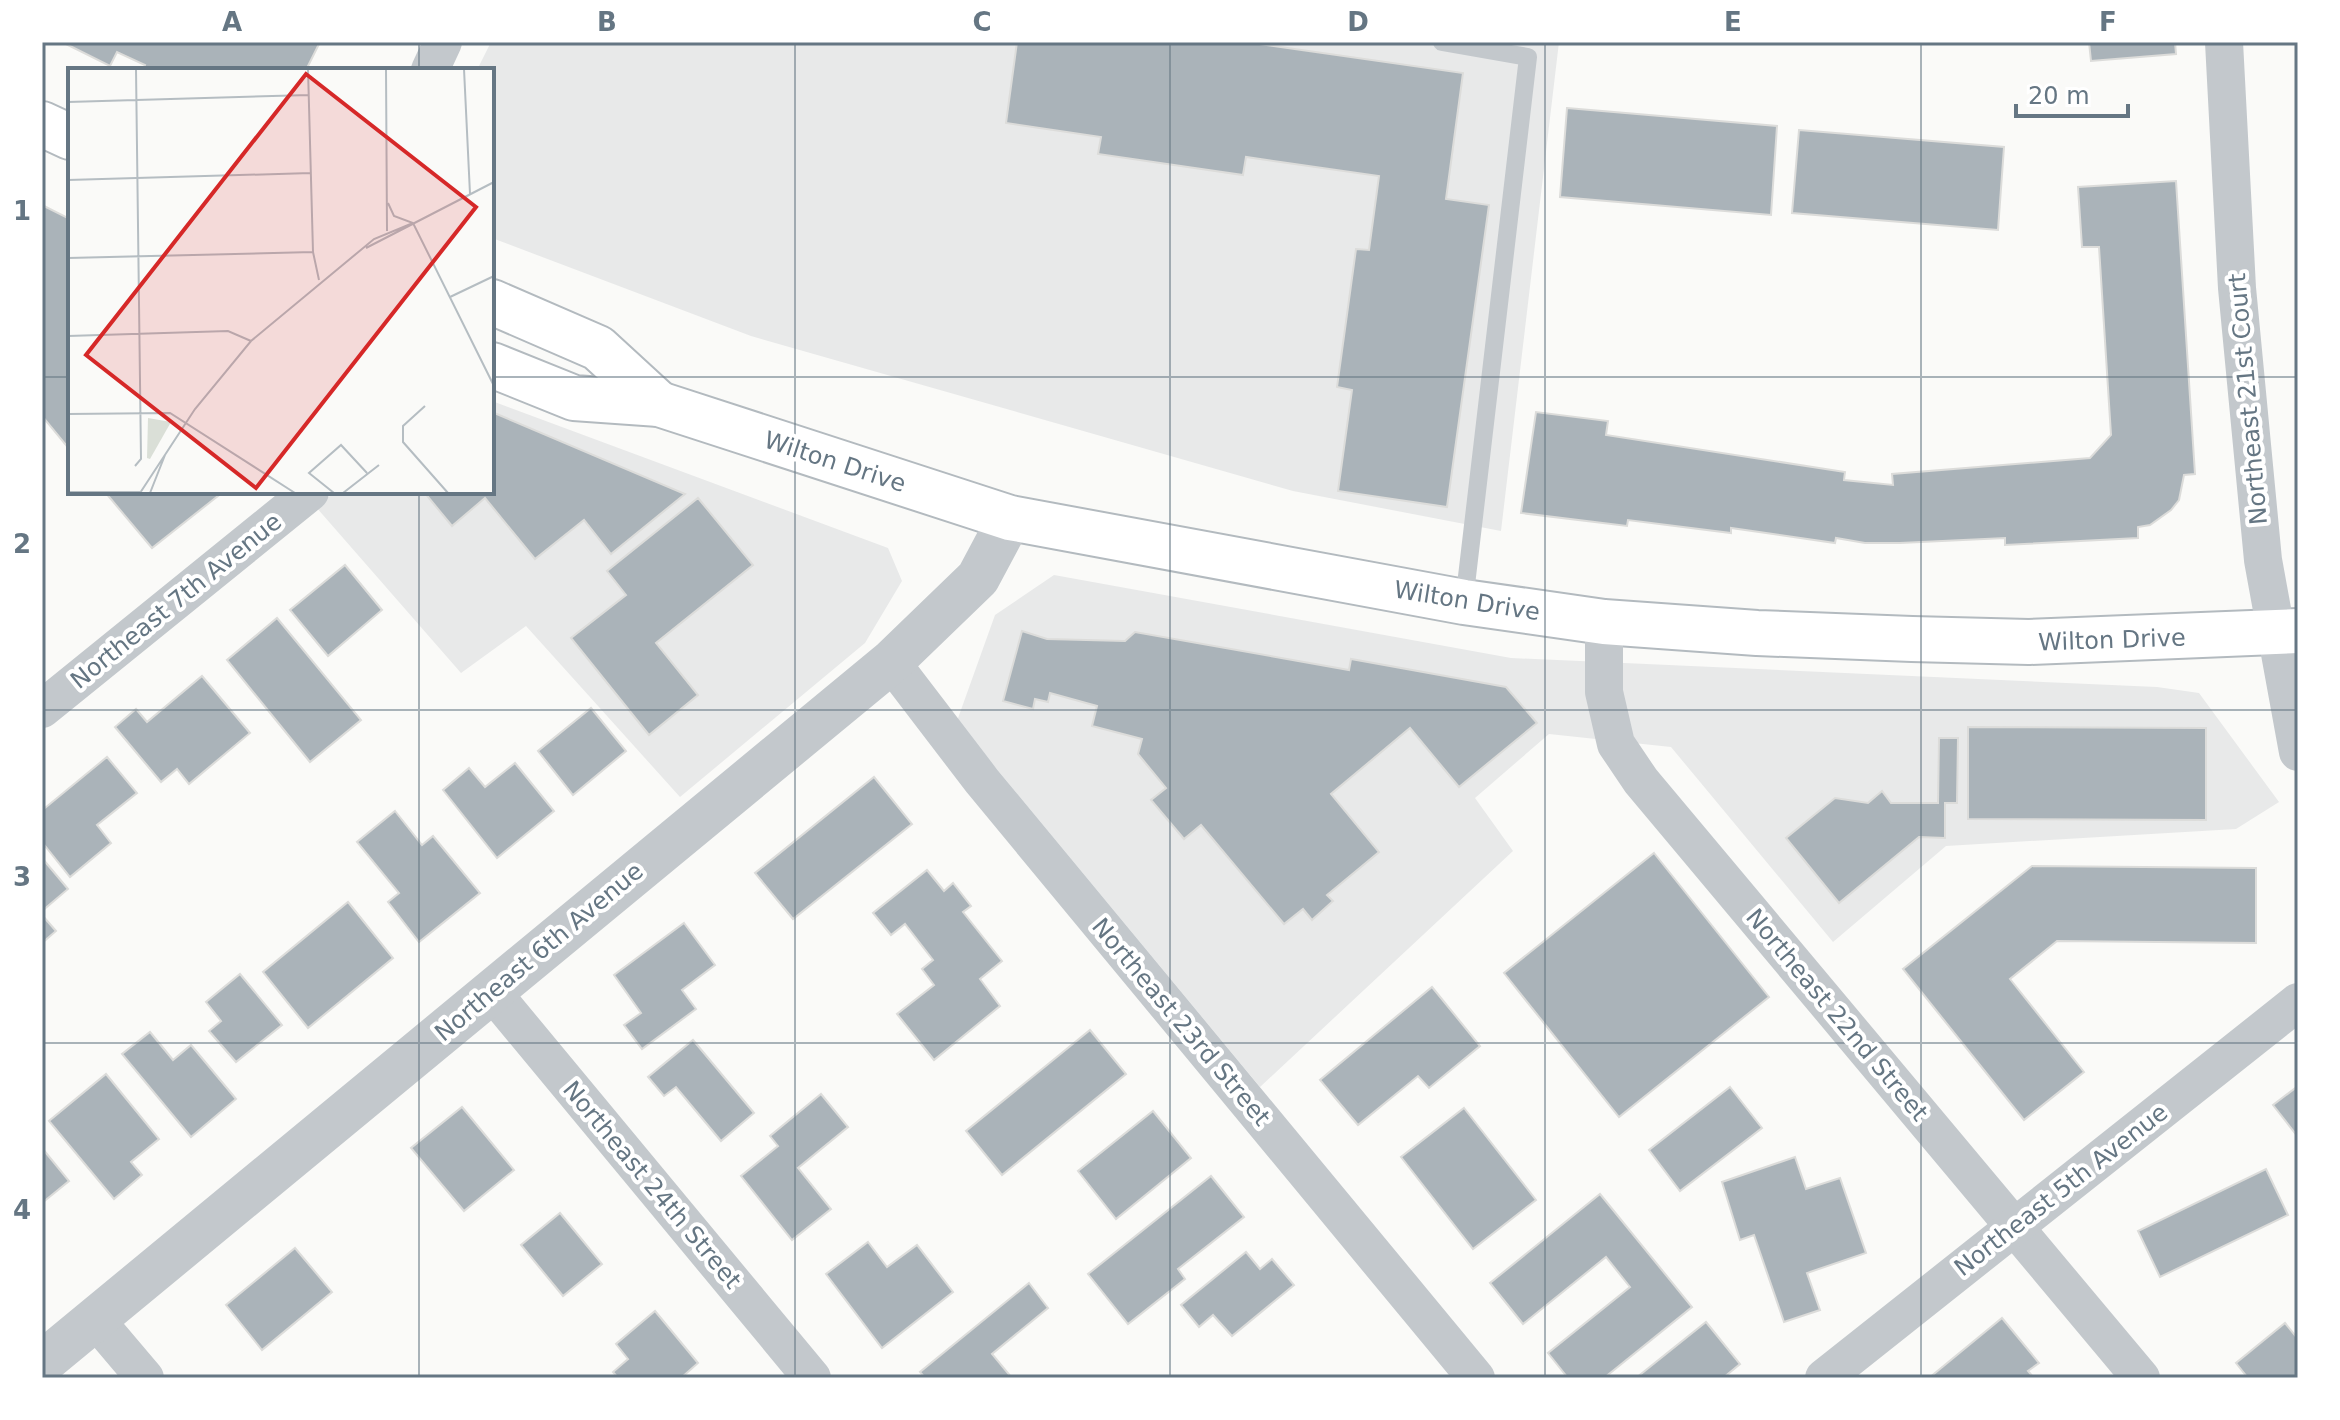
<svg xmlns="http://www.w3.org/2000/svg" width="2340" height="1420" font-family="'DejaVu Sans',sans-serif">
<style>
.built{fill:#e8e9e9}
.building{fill:#aab3b9;stroke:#dcdcda;stroke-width:2}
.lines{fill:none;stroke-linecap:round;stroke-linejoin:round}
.secondary-casing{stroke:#b3babf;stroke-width:48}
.service{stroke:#c3c8cc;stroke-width:18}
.minor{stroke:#c3c8cc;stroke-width:38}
.tertiary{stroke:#c3c8cc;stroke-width:44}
.secondary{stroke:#fff;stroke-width:44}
.grid{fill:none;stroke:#657683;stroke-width:2;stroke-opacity:0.55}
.labels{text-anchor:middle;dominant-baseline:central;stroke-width:8;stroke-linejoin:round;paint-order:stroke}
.street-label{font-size:24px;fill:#657683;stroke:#fff}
.inset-road{fill:none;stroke:#b5bdc2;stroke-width:2}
.view{fill:#d62828;fill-opacity:0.15;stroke:#d62828;stroke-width:4}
.inset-edge{fill:none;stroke:#657683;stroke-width:4}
.neatline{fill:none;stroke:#657683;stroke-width:3}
.grid-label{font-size:26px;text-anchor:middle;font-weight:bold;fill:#657683}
</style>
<rect width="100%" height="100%" fill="#fafaf8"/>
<g class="built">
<path d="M491,42H1559L1501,531L1293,491L751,336L492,238V70H477Z"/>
<path d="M492,401L888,548L902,581L865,643L680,797L526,626L461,673L316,507L335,492H492Z"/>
<path d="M1054,575L1511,658L2157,687L2199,693L2279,802L2236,829L1946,846L1833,942L1671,747L1549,734L1475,798L1513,851L1260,1087L957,721L995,615Z"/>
</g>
<g class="building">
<path d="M62,42H320L306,70H143L145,65L117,52L110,66Z"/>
<path d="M1017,42H1245L1463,73L1446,199L1489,205L1447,507L1338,491L1352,390L1337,387L1356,249L1369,250L1379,176L1246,157L1243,175L1098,154L1101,137L1006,123Z"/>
<path d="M2089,42H2175L2176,54L2091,61Z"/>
<path d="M1567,108L1777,126L1771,215L1560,197Z"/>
<path d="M1799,130L2004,147L1998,230L1792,213Z"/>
<path d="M2176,181L2195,474L2184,475L2179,500L2171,510L2150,525L2138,527V538L2005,545V538L1900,543H1865L1836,538L1835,543L1731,528V533L1628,520L1627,526L1521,513L1536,412L1608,421L1606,435L1845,472L1844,480L1893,485L1892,474L2090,458L2111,435L2099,247H2082L2078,187Z"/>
<path d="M42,205L70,219V450L42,416Z"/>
<path d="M492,412L685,494L611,554L584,520L535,559L485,498L452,526L424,492H492Z"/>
<path d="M105,492H223L152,548Z"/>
<path d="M698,498L753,565L656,643L698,695L649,735L571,638L626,595L607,571Z"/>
<path d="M345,565L382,610L328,656L290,610Z"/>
<path d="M277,618L361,720L310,762L227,660Z"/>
<path d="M1022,631L1047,639L1125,641L1135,632L1349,670L1351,659L1506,687L1537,723L1459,787L1410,728L1331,794L1379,852L1327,895L1333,901L1312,920L1303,909L1284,924L1201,825L1184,839L1151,800L1166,788L1138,754L1142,739L1092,726L1097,706L1050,693L1048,702L1035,699L1033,709L1003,701Z"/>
<path d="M202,676L250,733L189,784L177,769L161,782L115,727L136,709L147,722Z"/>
<path d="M591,708L626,751L573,795L538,751Z"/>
<path d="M1968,727L2206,728V820L1968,819Z"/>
<path d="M1939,738H1958L1957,803H1945V838L1919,837L1839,903L1786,838L1835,798L1868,803L1882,791L1891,803H1938Z"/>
<path d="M107,757L137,793L97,825L111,843L70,877L42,842V805L45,808Z"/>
<path d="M515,763L554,811L497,858L443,790L469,768L485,787Z"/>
<path d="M874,777L912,824L793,919L755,873Z"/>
<path d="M395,811L422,845L433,836L480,893L419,942L388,902L399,893L357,842Z"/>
<path d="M1654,853L1769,997L1619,1117L1504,973Z"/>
<path d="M42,858L68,889L42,911Z"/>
<path d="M2032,866L2256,868V943L2057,941L2010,979L2084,1072L2024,1120L1903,969Z"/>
<path d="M927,870L944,891L953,883L971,906L963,912L1002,961L980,979L1000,1006L934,1060L897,1014L934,985L922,969L933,960L905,924L891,935L873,913Z"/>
<path d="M348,902L393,958L308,1028L263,972Z"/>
<path d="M42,915L56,931L42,943Z"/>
<path d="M684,923L715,965L682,990L696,1009L642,1049L624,1025L641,1013L614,975Z"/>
<path d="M240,974L282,1025L236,1062L209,1031L221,1021L206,1002Z"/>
<path d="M1432,987L1480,1046L1429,1088L1418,1076L1358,1125L1320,1080Z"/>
<path d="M1090,1030L1126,1074L1002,1175L966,1131Z"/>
<path d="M150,1032L173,1060L191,1045L236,1099L191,1137L122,1054Z"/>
<path d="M693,1040L754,1113L721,1141L676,1087L664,1096L648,1077Z"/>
<path d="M106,1074L159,1139L131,1162L142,1175L114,1199L49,1121Z"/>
<path d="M2298,1086V1137L2273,1105Z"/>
<path d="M1730,1087L1762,1128L1680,1191L1649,1150Z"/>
<path d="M821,1094L848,1127L798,1168L831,1209L792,1240L741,1176L778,1146L770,1136Z"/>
<path d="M462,1107L514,1170L464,1211L411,1148Z"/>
<path d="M1464,1108L1536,1200L1473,1249L1401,1157Z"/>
<path d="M1153,1111L1191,1158L1116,1219L1078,1171Z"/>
<path d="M42,1148L69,1181L42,1203Z"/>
<path d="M1795,1157L1806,1189L1840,1178L1866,1253L1807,1273L1820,1310L1784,1322L1754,1235L1740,1240L1722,1182Z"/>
<path d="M2266,1169L2288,1215L2160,1277L2138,1231Z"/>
<path d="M1211,1176L1244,1217L1178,1269L1185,1279L1128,1324L1088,1274Z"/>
<path d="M1600,1194L1692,1307L1604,1378H1568L1548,1353L1630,1287L1606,1257L1523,1324L1490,1283Z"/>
<path d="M560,1213L602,1264L563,1296L521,1245Z"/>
<path d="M868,1242L887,1267L917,1245L953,1292L882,1348L826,1274Z"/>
<path d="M295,1248L332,1292L262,1350L226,1305Z"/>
<path d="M1246,1252L1260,1269L1272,1259L1294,1285L1232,1336L1213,1315L1199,1327L1181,1305Z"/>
<path d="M1029,1283L1048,1308L992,1354L1012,1378H925L920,1372Z"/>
<path d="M655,1311L698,1363L681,1378H618L613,1372L628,1359L616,1344Z"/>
<path d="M2002,1318L2039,1363L2028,1371L2034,1378H1929Z"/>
<path d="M1706,1322L1740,1364L1723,1378H1636Z"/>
<path d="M2285,1323L2298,1339V1378H2248L2236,1363Z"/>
</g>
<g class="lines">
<g class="secondary-casing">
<g id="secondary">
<path d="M42,124L70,137"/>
<path d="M492,302L598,348L659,404"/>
<path d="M492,365L574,398L659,404L1010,518L1464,602L1604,622L1757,633L1912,639L2029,642L2298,631"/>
</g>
</g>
<path class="service" d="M1442,42L1528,57L1464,602"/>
<g class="minor">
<path d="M2224,42L2237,288L2263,560L2298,752"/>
<path d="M430,70L443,42"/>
<path d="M1604,622V692L1616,744L1641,781L2141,1378"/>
<path d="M891,662L982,781L1476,1378"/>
<path d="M42,709L310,492"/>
<path d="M492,992L812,1378"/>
<path d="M95,1319L145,1378"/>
<path d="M1824,1378L2298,1002"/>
</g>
<path class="tertiary" d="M42,1363L891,662L978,578L1010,518"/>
<use href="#secondary" class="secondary"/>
</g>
<path class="grid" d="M419,42V70M795,42V1378M1170,42V1378M1545,42V1378M1921,42V1378M42,377H70M492,377H2298M419,492V1378M42,710H2298M42,1043H2298"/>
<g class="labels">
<g class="street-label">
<text transform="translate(2248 399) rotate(-95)">Northeast 21st Court</text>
<text transform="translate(835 462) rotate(18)">Wilton Drive</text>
<text transform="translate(176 601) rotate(-39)">Northeast 7th Avenue</text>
<text transform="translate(1467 601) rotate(9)">Wilton Drive</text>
<text transform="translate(2112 640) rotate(-2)">Wilton Drive</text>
<text transform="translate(539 952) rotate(-40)">Northeast 6th Avenue</text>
<text transform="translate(1837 1015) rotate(50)">Northeast 22nd Street</text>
<text transform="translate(1181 1022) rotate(50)">Northeast 23rd Street</text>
<text transform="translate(652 1185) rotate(50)">Northeast 24th Street</text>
<text transform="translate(2061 1190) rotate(-38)">Northeast 5th Avenue</text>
</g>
</g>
<g transform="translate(68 68)">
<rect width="426" height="426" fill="#fafaf8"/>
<path d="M80,350L103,354L82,391L79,390Z" fill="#dadfd7"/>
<path class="inset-road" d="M240,1L245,184L251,212M318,1L319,163M396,1L402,126M0,34L241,27M0,112L243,105M320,135L326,148L345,155L426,318M298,180L426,114M0,190L245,184M382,229L426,208M0,268L160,263L183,273M357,338L335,358V374L380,425M0,346L102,345L227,425M67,398L73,391L68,1M0,424H73M72,425L127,341L183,273L306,171L345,155M82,425L97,387M266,425L241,405L273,377L299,405M275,425L311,397"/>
<path class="view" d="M238,6L408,139L188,420L18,287Z"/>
<rect width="426" height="426" class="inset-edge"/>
</g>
<rect width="2340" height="1420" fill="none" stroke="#ffffff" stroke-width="88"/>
<path d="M2016 104v12h112v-12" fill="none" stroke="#657683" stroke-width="4"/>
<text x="2028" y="104" font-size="24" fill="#657683" stroke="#ffffff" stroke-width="6" paint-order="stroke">20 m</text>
<rect x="44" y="44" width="2252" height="1332" class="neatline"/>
<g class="grid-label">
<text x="232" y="31">A</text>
<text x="607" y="31">B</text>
<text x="982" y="31">C</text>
<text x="1358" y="31">D</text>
<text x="1733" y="31">E</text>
<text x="2108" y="31">F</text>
<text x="22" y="220">1</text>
<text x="22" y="553">2</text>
<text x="22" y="886">3</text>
<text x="22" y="1219">4</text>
</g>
</svg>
